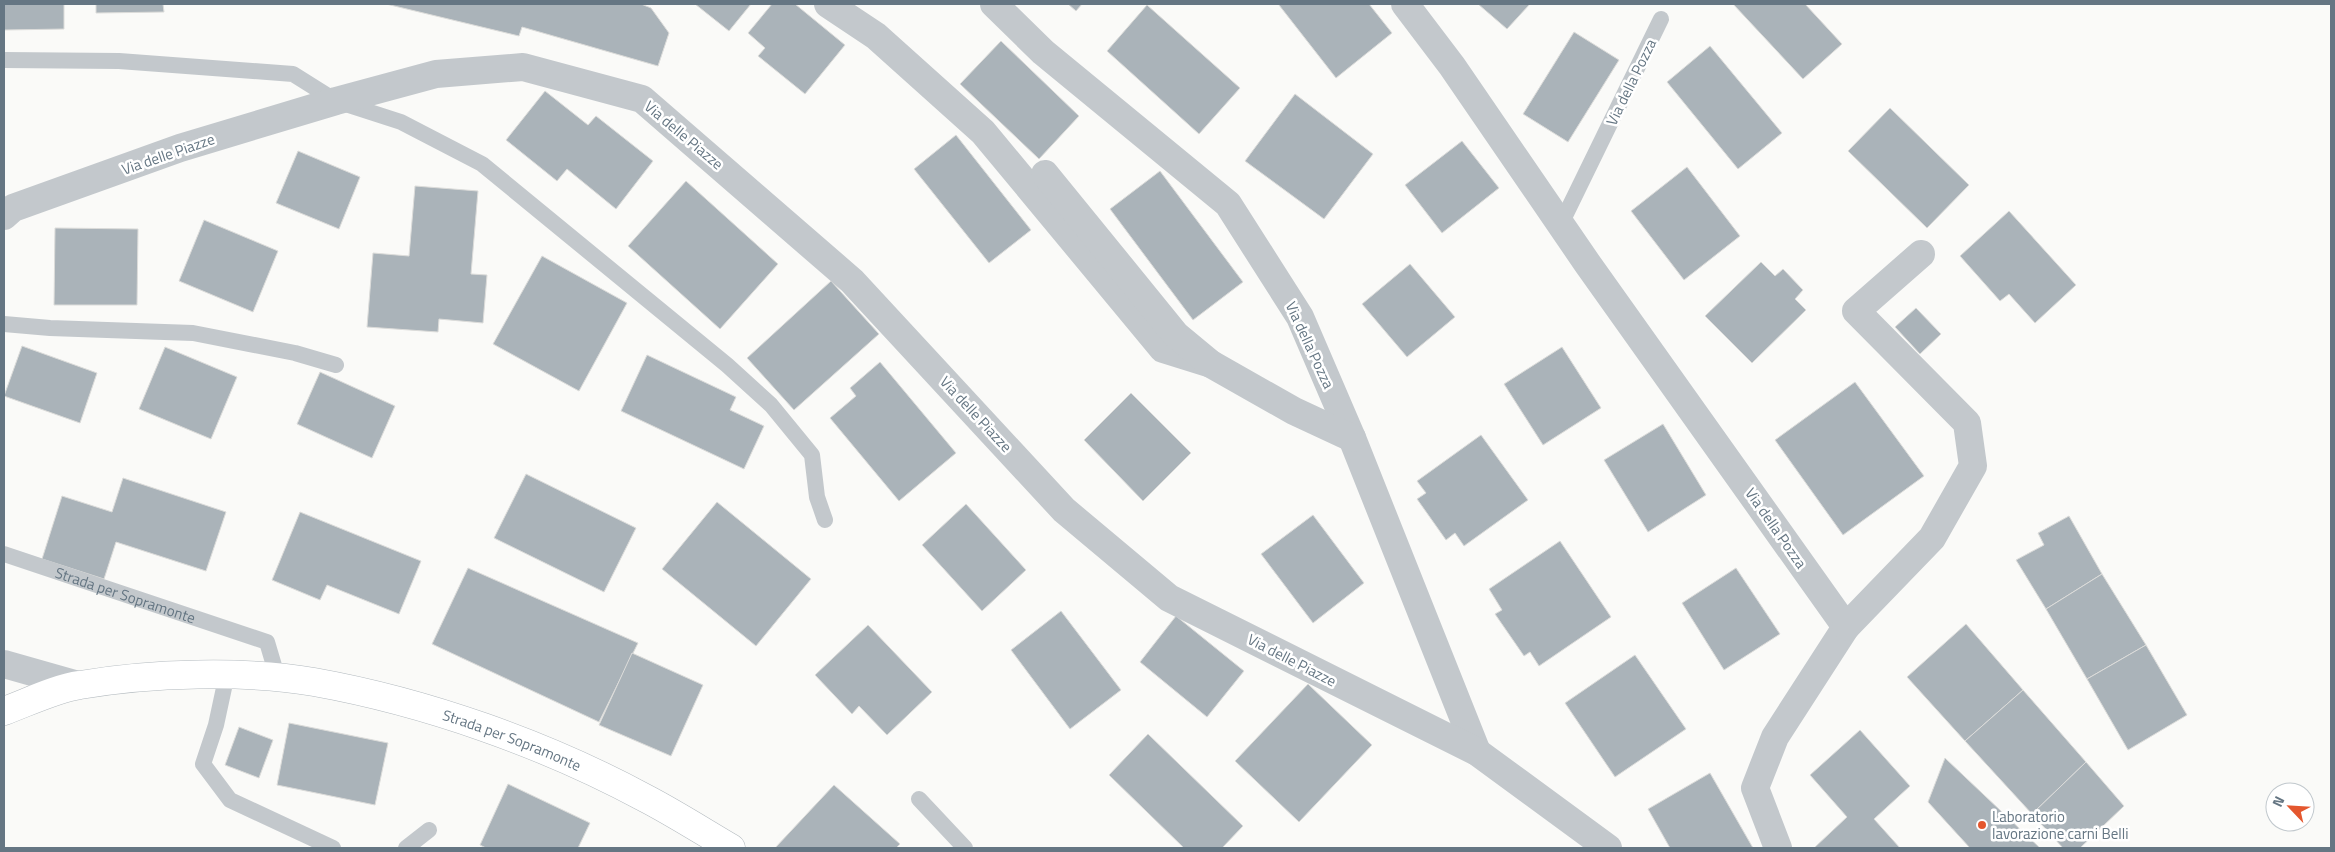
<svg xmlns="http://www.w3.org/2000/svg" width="2335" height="852" font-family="'Titillium Web',sans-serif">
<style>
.building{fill:#aab3b9;stroke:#dcdcda}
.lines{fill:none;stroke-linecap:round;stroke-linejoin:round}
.secondary-casing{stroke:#b3babf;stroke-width:29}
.lane{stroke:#c3c8cc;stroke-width:16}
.street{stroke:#c3c8cc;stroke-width:28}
.secondary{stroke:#fff;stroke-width:28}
.poi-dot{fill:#e4572e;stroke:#fff;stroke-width:2}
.labels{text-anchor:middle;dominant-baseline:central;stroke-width:5;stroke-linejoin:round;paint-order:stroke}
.street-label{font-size:15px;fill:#657683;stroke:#fff}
.poi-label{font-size:15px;fill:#657683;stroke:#fff;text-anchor:start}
</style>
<rect width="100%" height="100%" fill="#fafaf8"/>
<g class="building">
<path d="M4,4H64V29L4,30Z"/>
<path d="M96,4H163L164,12L96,13Z"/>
<path d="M386,4H641L651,8L669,33L658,66L522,27L519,36Z"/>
<path d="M695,4H751L729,31Z"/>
<path d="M772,4H795L845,45L805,94L758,56L765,48L748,33Z"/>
<path d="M1068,4H1082L1076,11Z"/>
<path d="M1280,4H1369L1392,33L1336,78L1279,5Z"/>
<path d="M1478,4H1530L1507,29Z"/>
<path d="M1733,4H1805L1842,44L1803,79Z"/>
<path d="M1147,5L1240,88L1199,134L1107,51Z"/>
<path d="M1574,32L1619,60L1568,142L1523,114Z"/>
<path d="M1001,41L1079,116L1039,159L960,84Z"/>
<path d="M1710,46L1782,133L1738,169L1667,82Z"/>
<path d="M545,91L588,125L596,116L653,161L616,209L567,169L557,181L506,140Z"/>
<path d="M1295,94L1373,154L1324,219L1245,161Z"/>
<path d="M1890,108L1969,185L1927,228L1848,151Z"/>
<path d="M956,135L1031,230L989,263L914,169Z"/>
<path d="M1462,141L1499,188L1442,233L1405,185Z"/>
<path d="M298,151L360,177L339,229L276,203Z"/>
<path d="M1687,167L1740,236L1684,280L1631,211Z"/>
<path d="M1160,171L1243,282L1193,320L1110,209Z"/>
<path d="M686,181L778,264L720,329L628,246Z"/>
<path d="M415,186L478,191L471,274L487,275L483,323L439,319L438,332L367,327L373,253L409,256Z"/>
<path d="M2009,211L2076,285L2035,323L2009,294L2000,301L1960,256Z"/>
<path d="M204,220L278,251L253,312L179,281Z"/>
<path d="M55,228L138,229L137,305H54Z"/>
<path d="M542,256L627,303L579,391L493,344Z"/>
<path d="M1761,262L1775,276L1783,269L1803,290L1795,299L1806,310L1752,363L1705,316Z"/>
<path d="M1410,264L1455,317L1407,357L1362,304Z"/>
<path d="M831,281L879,334L794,410L747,358Z"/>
<path d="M1916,308L1941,334L1920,354L1895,327Z"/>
<path d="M22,346L97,373L80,423L4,396Z"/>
<path d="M165,347L237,377L211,439L139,409Z"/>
<path d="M1562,347L1601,408L1543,445L1504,384Z"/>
<path d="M647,355L736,397L730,410L764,426L744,469L621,411Z"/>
<path d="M880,362L956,453L899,501L830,418L856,396L850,388Z"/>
<path d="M320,372L395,406L372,458L297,424Z"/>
<path d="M1855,382L1924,476L1843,535L1775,440Z"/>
<path d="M1131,393L1191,453L1143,501L1084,440Z"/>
<path d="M1663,424L1706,495L1648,532L1604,460Z"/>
<path d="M1481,435L1528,500L1464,546L1455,533L1446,540L1417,499L1426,493L1417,481Z"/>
<path d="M526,474L636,528L604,592L494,538Z"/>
<path d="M123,478L226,512L206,571L116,542L104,579L42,559L62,496L112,512Z"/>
<path d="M717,502L811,579L756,646L662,569Z"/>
<path d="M966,504L1026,570L982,611L922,545Z"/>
<path d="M300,512L421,561L399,614L327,585L320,600L272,580Z"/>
<path d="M1313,515L1364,583L1313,623L1261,554Z"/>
<path d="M2069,516L2102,574L2046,609L2016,560L2044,545L2038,533Z"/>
<path d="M1560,541L1611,617L1539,666L1530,652L1524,656L1495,614L1502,610L1489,589Z"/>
<path d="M468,568L638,643L599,722L432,644Z"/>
<path d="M1736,568L1780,634L1724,670L1682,603Z"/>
<path d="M2102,574L2146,645L2087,679L2046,609Z"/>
<path d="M1061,611L1121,690L1070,729L1011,650Z"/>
<path d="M1176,616L1244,671L1207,717L1140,662Z"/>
<path d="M1966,624L2023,690L1965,741L1907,677Z"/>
<path d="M868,625L932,692L887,735L859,706L852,714L815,675Z"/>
<path d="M2146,645L2187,715L2128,750L2087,679Z"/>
<path d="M632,653L703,685L671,756L599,725Z"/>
<path d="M1635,655L1686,729L1615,777L1565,703Z"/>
<path d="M1308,684L1372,745L1299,822L1235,761Z"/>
<path d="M2023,690L2086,762L2032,814L1965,741Z"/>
<path d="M289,723L388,743L375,805L277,785Z"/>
<path d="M239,727L273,740L259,778L225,765Z"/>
<path d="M1860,730L1910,786L1874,819L1900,848H1814L1847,817L1810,775Z"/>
<path d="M1148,734L1243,826L1222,848H1184L1109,775Z"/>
<path d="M1945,758L2040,848H1970L1928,802Z"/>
<path d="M2086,762L2124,806L2080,848H2063L2032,814Z"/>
<path d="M1710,773L1753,848H1670L1648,809Z"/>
<path d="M508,784L590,823L578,848H486L480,845Z"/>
<path d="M834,785L900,844L896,848H775Z"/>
</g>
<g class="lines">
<g class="secondary-casing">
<g id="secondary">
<path id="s2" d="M4,711C26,703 57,688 80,685C150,673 245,670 314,682C426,702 545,744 645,798C674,813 702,831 731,848"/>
</g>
</g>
<g class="lane">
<path d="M4,60L119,61L293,74L336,101L401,122L482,164L727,365L771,405L812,455L817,497L825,520"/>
<path d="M1561,224L1661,19"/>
<path d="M4,324L50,328L193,333L295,353L336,365"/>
<path id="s1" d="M4,554L267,642L278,679"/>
<path d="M227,674L216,725L203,764L230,800L333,848"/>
<path d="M919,799L965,848"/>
<path d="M406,848L429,830"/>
</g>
<g class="street">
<path d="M828,4L876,36L983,132L1163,349L1211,364"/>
<path d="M994,4L1043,52L1228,204L1300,317L1352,438L1477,752"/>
<path d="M1405,4L1452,66L1587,263L1846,627L1775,737L1755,788L1778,848"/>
<path d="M1045,174L1176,335L1211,364L1294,411L1352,438"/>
<path d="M4,216L13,208L180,148L336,101L436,74L523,67L642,99L852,281L1064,510L1169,598L1477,752L1608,848"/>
<path d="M1846,627L1932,538L1973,466L1967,423L1856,311L1921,254"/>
<path d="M4,664L78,685"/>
</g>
<use href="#secondary" class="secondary"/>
</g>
<circle class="poi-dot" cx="1982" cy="825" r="5"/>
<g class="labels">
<g class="street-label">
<text transform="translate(1631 82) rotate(-64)">Via della Pozza</text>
<text transform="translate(684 135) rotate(40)">Via delle Piazze</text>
<text transform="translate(168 154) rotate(-19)">Via delle Piazze</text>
<text transform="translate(1310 345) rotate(65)">Via della Pozza</text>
<text transform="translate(976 414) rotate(47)">Via delle Piazze</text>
<text transform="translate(1776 528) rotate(55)">Via della Pozza</text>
<text stroke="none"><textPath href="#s1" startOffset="128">Strada per Sopramonte</textPath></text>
<text transform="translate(1292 660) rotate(27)">Via delle Piazze</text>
<text stroke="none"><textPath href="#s2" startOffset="522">Strada per Sopramonte</textPath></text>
</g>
<g class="poi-label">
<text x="1992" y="816">Laboratorio<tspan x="1992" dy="17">lavorazione carni Belli</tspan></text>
</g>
</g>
<rect width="2335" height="852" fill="none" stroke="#657683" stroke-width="10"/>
<g transform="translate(2290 807) rotate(295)"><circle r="24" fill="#ffffff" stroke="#c1c8cd"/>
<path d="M0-4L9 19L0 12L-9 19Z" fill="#e4572e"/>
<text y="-8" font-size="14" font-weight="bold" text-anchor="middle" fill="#657683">N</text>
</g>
</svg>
